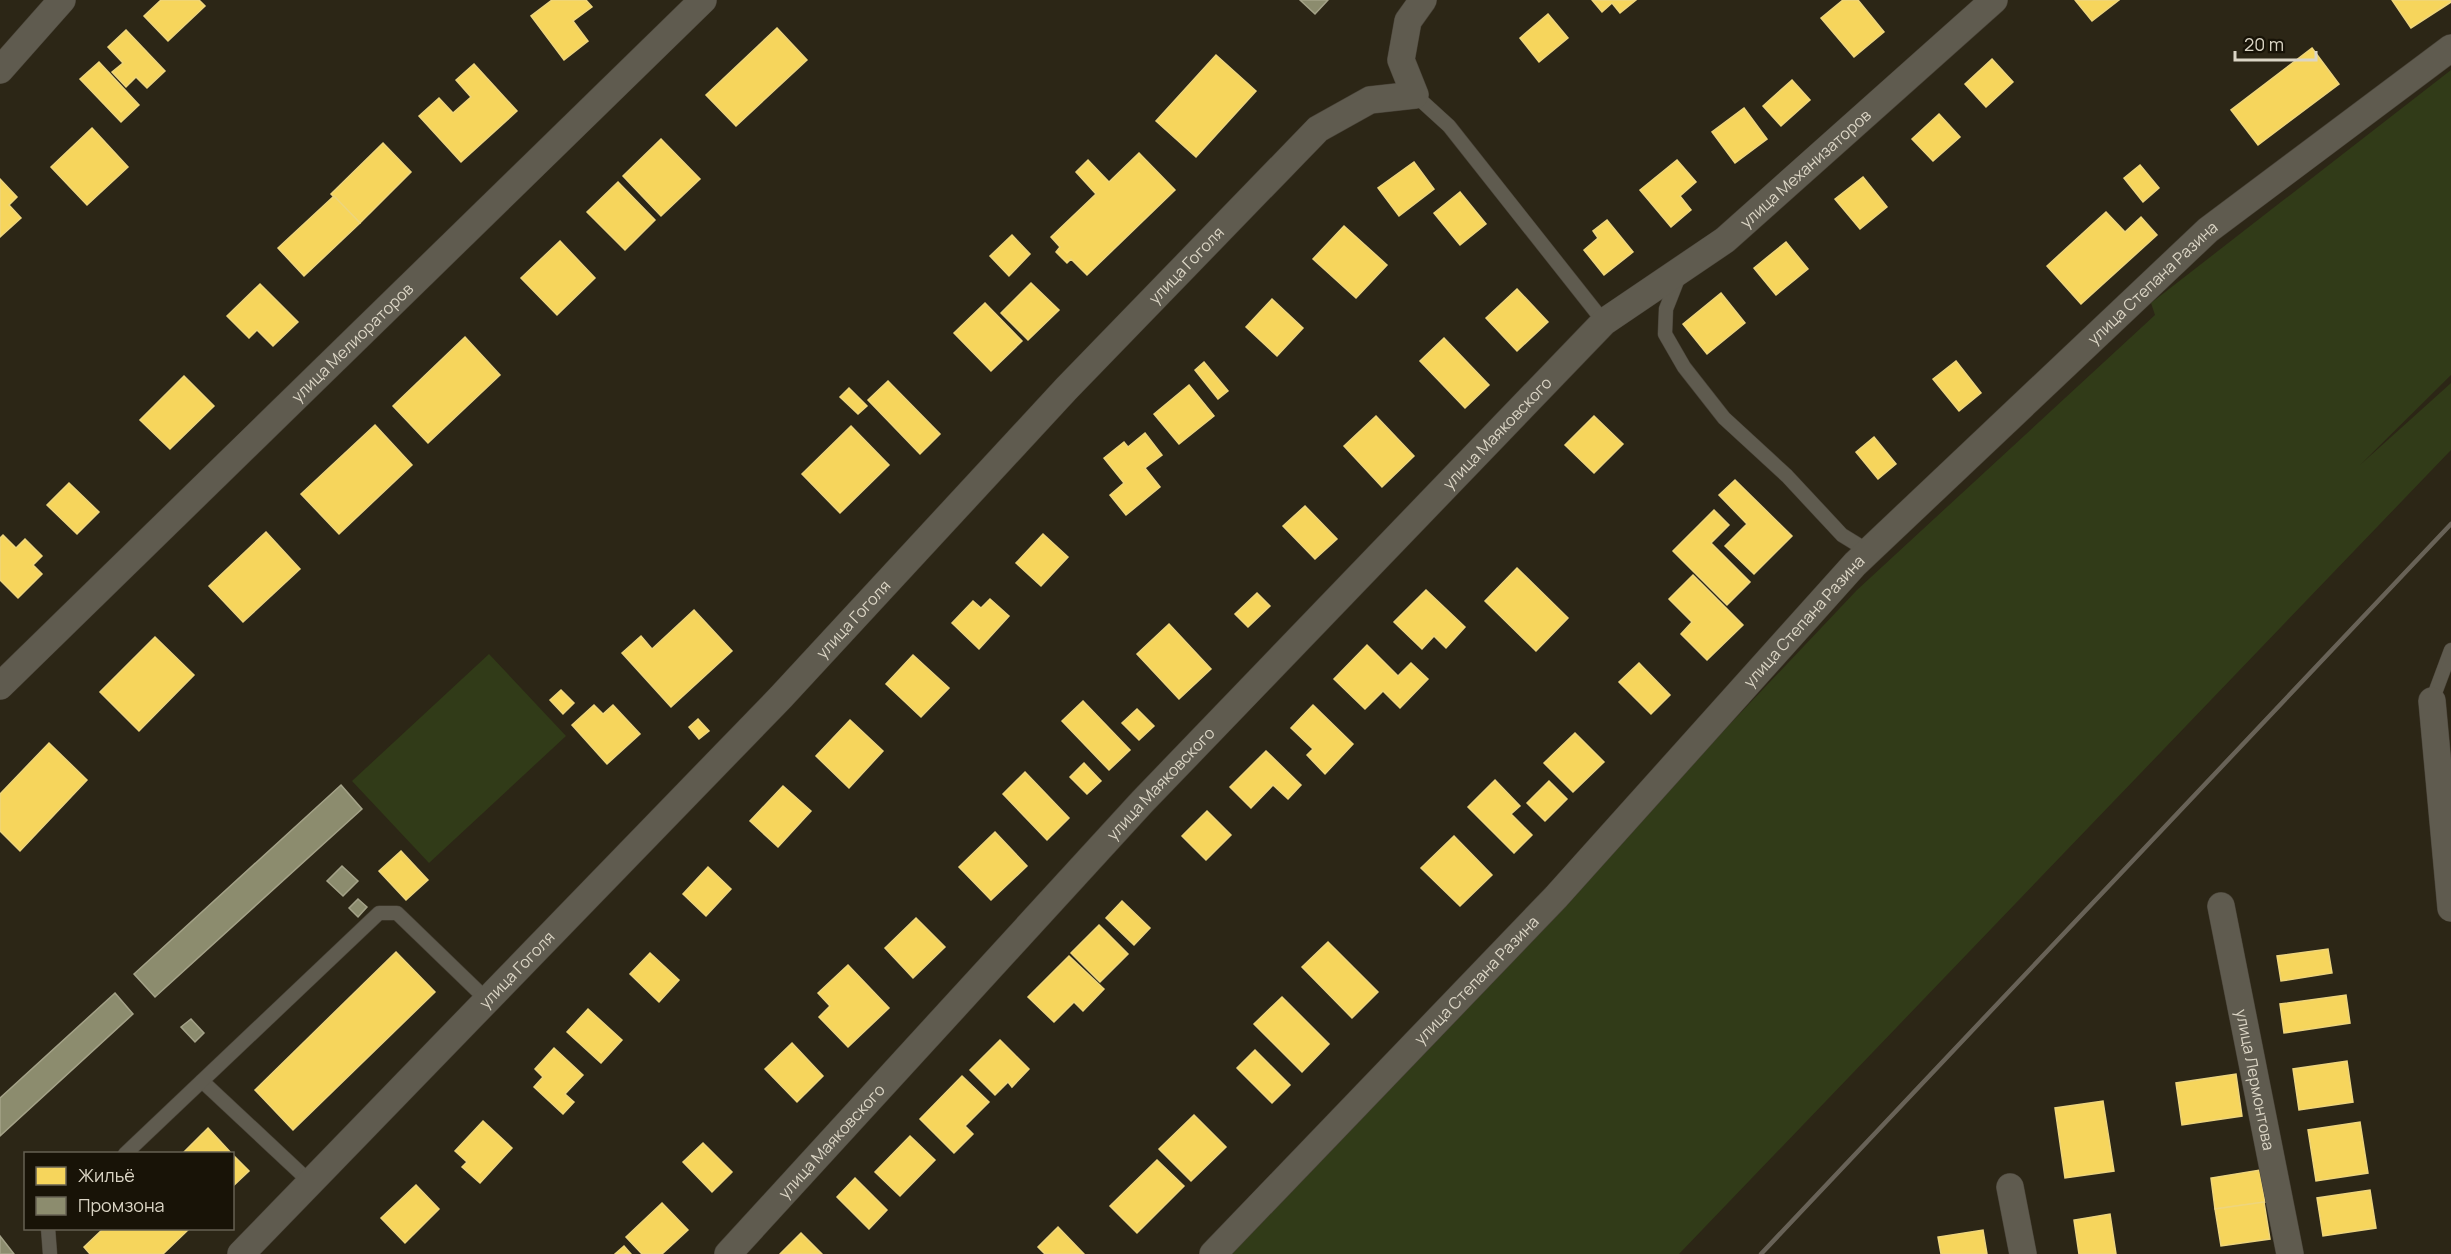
<svg xmlns="http://www.w3.org/2000/svg" width="2451" height="1254" font-family="Manrope,sans-serif">
<style>
.green{fill:#313b18}
.homes{fill:#f6d55c;stroke:#eed57c;stroke-width:1.5}
.industry{fill:#8c8c6e;stroke:#a4a288;stroke-width:1.5}
.lines{fill:none;stroke-linecap:round;stroke-linejoin:round}
.lane-casing{stroke:#484237;stroke-width:15}
.street-casing{stroke:#484237;stroke-width:28}
.lane{stroke:#5f5b4f;stroke-width:14}
.street{stroke:#5f5b4f;stroke-width:27}
.rail{stroke:#686257;stroke-width:4.5}
.labels{text-anchor:middle;dominant-baseline:central;stroke-width:6;stroke-linejoin:round;paint-order:stroke}
.street-label{font-size:16px;fill:#dbd5c5;stroke:#181307}
</style>
<rect width="100%" height="100%" fill="#2c2616"/>
<g class="green">
<path d="M2451,70V375L2360,465L2451,383V450L1679,1254H1228L1857,590L2155,315L2151,303Z"/>
<path d="M489,654L566,736L429,863L352,781Z"/>
</g>
<g class="homes">
<path d="M161,0H199L205,6L168,41L144,16Z"/>
<path d="M552,0H586L592,7L573,21L588,41L564,60L531,16Z"/>
<path d="M1592,0H1636L1620,13L1612,3L1602,12Z"/>
<path d="M1843,0H1858L1884,32L1854,57L1821,18Z"/>
<path d="M2075,0H2119L2092,21Z"/>
<path d="M2392,0H2451V2L2411,28Z"/>
<path d="M1548,14L1568,38L1539,62L1520,38Z"/>
<path d="M777,28L807,60L736,126L706,95Z"/>
<path d="M126,30L165,71L147,88L136,77L126,87L112,72L123,63L108,47Z"/>
<path d="M2312,48L2339,84L2258,145L2231,110Z"/>
<path d="M1216,55L1256,91L1196,157L1156,121Z"/>
<path d="M1992,59L2013,82L1986,107L1965,84Z"/>
<path d="M99,62L139,105L121,122L80,79Z"/>
<path d="M474,64L517,111L461,162L419,116L439,98L453,113L471,97L456,80Z"/>
<path d="M1792,80L1810,100L1781,126L1763,106Z"/>
<path d="M1744,108L1767,139L1735,163L1712,132Z"/>
<path d="M1939,114L1960,137L1933,161L1912,139Z"/>
<path d="M92,128L128,167L87,205L51,167Z"/>
<path d="M661,139L700,179L661,216L623,176Z"/>
<path d="M383,143L411,172L360,223L331,194Z"/>
<path d="M1139,153L1175,190L1087,275L1071,259L1067,263L1056,252L1060,247L1051,237L1096,194L1076,172L1088,160L1109,182Z"/>
<path d="M1677,160L1696,182L1680,196L1691,210L1671,227L1640,190Z"/>
<path d="M1414,162L1434,189L1399,216L1378,188Z"/>
<path d="M2140,165L2159,188L2143,202L2124,178Z"/>
<path d="M1863,177L1887,207L1860,229L1835,199Z"/>
<path d="M0,179L17,197L9,205L21,218L0,237Z"/>
<path d="M618,182L655,220L625,250L587,212Z"/>
<path d="M1460,192L1486,224L1460,245L1434,213Z"/>
<path d="M334,196L360,223L304,276L278,248Z"/>
<path d="M2106,212L2125,232L2141,217L2157,235L2081,304L2047,266Z"/>
<path d="M1607,220L1633,252L1604,275L1584,250L1598,238L1593,231Z"/>
<path d="M1344,226L1387,265L1356,298L1313,259Z"/>
<path d="M1012,235L1030,254L1009,276L990,256Z"/>
<path d="M560,241L595,278L557,315L521,278Z"/>
<path d="M1786,242L1808,269L1776,295L1754,268Z"/>
<path d="M1031,283L1059,310L1028,340L1001,313Z"/>
<path d="M260,284L298,322L273,346L257,330L249,338L227,316Z"/>
<path d="M1517,289L1548,322L1517,351L1486,318Z"/>
<path d="M1721,293L1745,323L1707,354L1683,324Z"/>
<path d="M1272,299L1303,328L1277,356L1246,327Z"/>
<path d="M985,303L1022,341L991,371L954,333Z"/>
<path d="M465,337L500,375L428,443L393,406Z"/>
<path d="M1444,338L1489,385L1465,408L1420,361Z"/>
<path d="M1956,361L1981,393L1959,411L1933,379Z"/>
<path d="M1204,362L1228,391L1218,399L1195,370Z"/>
<path d="M184,376L214,406L170,449L140,420Z"/>
<path d="M888,381L940,434L920,454L868,400Z"/>
<path d="M1189,385L1214,416L1179,444L1154,414Z"/>
<path d="M849,388L867,406L858,414L840,397Z"/>
<path d="M1376,416L1414,456L1382,487L1344,446Z"/>
<path d="M1594,416L1623,444L1594,473L1565,445Z"/>
<path d="M375,425L412,465L339,534L301,494Z"/>
<path d="M851,426L889,465L840,513L802,474Z"/>
<path d="M1145,433L1162,455L1145,468L1160,487L1126,515L1110,495L1124,483L1104,458L1124,442L1128,447Z"/>
<path d="M1874,437L1896,464L1878,479L1856,452Z"/>
<path d="M1735,480L1792,536L1754,574L1725,546L1747,524L1719,495Z"/>
<path d="M69,483L99,512L77,534L47,505Z"/>
<path d="M1305,506L1337,539L1315,559L1283,526Z"/>
<path d="M1714,510L1729,525L1711,543L1750,582L1727,605L1673,551Z"/>
<path d="M266,532L300,569L243,622L209,586Z"/>
<path d="M1043,534L1068,557L1041,586L1016,563Z"/>
<path d="M3,535L16,548L25,539L42,556L33,565L42,574L18,598L0,580V538Z"/>
<path d="M1517,568L1568,618L1536,651L1485,601Z"/>
<path d="M1693,575L1743,625L1707,660L1681,634L1692,622L1669,599Z"/>
<path d="M1426,590L1465,627L1446,648L1434,636L1422,649L1394,622Z"/>
<path d="M1257,593L1270,606L1248,627L1235,614Z"/>
<path d="M990,599L1009,616L979,649L952,623L973,601L981,608Z"/>
<path d="M694,610L732,651L671,707L622,653L641,636L652,649Z"/>
<path d="M1169,624L1211,669L1179,699L1137,654Z"/>
<path d="M155,637L194,675L139,731L100,692Z"/>
<path d="M1367,645L1398,676L1411,663L1428,679L1400,708L1383,691L1365,709L1334,679Z"/>
<path d="M913,655L949,688L921,717L886,684Z"/>
<path d="M1639,663L1670,695L1651,714L1619,682Z"/>
<path d="M561,690L574,703L563,714L550,700Z"/>
<path d="M1083,701L1130,750L1109,770L1062,721Z"/>
<path d="M594,705L603,714L613,705L640,734L607,764L572,725Z"/>
<path d="M1313,705L1353,744L1325,774L1307,755L1313,749L1291,728Z"/>
<path d="M1137,709L1154,726L1139,740L1122,723Z"/>
<path d="M698,719L709,731L699,739L689,727Z"/>
<path d="M850,720L883,751L849,788L816,756Z"/>
<path d="M1575,733L1604,762L1573,792L1544,763Z"/>
<path d="M49,743L87,780L20,851L0,831V794Z"/>
<path d="M1266,751L1301,785L1288,799L1273,785L1251,808L1230,787Z"/>
<path d="M1084,763L1101,781L1087,794L1070,777Z"/>
<path d="M1025,772L1069,818L1047,840L1003,794Z"/>
<path d="M1495,780L1520,806L1511,814L1532,835L1514,853L1468,807Z"/>
<path d="M1549,781L1567,799L1545,821L1527,803Z"/>
<path d="M783,786L811,811L778,847L750,821Z"/>
<path d="M1207,811L1231,835L1206,860L1182,836Z"/>
<path d="M995,832L1027,866L991,900L959,867Z"/>
<path d="M1454,836L1492,875L1460,906L1421,868Z"/>
<path d="M401,851L428,880L406,900L379,871Z"/>
<path d="M708,867L731,889L706,916L683,894Z"/>
<path d="M1122,901L1150,928L1134,945L1106,918Z"/>
<path d="M916,918L945,947L913,978L885,948Z"/>
<path d="M1099,925L1128,954L1100,982L1071,953Z"/>
<path d="M1328,942L1378,992L1352,1018L1302,967Z"/>
<path d="M2328,949L2332,973L2281,981L2277,956Z"/>
<path d="M396,952L435,992L293,1130L255,1090Z"/>
<path d="M650,953L679,980L659,1002L630,974Z"/>
<path d="M1069,956L1104,989L1083,1011L1074,1002L1054,1022L1028,997Z"/>
<path d="M848,965L889,1008L848,1047L819,1017L830,1006L818,993Z"/>
<path d="M2346,995L2350,1023L2284,1033L2280,1004Z"/>
<path d="M1282,997L1329,1044L1302,1072L1254,1024Z"/>
<path d="M588,1009L622,1040L601,1063L567,1032Z"/>
<path d="M1000,1040L1029,1069L1012,1087L1008,1082L995,1095L970,1070Z"/>
<path d="M792,1043L823,1076L797,1102L765,1069Z"/>
<path d="M554,1048L583,1075L565,1094L574,1102L563,1114L534,1087L543,1077L535,1069Z"/>
<path d="M1255,1050L1290,1085L1272,1103L1237,1068Z"/>
<path d="M2347,1061L2353,1102L2299,1110L2293,1069Z"/>
<path d="M2236,1074L2242,1116L2182,1125L2176,1083Z"/>
<path d="M962,1076L989,1102L965,1126L973,1134L954,1153L920,1119Z"/>
<path d="M2103,1101L2114,1171L2065,1178L2055,1108Z"/>
<path d="M1194,1115L1226,1147L1191,1181L1159,1149Z"/>
<path d="M483,1121L512,1148L480,1183L462,1167L467,1162L455,1151Z"/>
<path d="M2360,1122L2368,1173L2316,1181L2308,1130Z"/>
<path d="M208,1128L232,1154H182Z"/>
<path d="M910,1136L935,1160L900,1196L875,1172Z"/>
<path d="M703,1143L732,1172L712,1192L683,1162Z"/>
<path d="M232,1154L249,1171L232,1187Z"/>
<path d="M1157,1160L1184,1186L1137,1233L1110,1206Z"/>
<path d="M2260,1170L2265,1202L2215,1209L2211,1178Z"/>
<path d="M855,1178L887,1210L869,1229L837,1197Z"/>
<path d="M416,1185L439,1209L405,1243L381,1218Z"/>
<path d="M2370,1190L2376,1228L2323,1236L2317,1198Z"/>
<path d="M2264,1202L2270,1239L2221,1246L2215,1209Z"/>
<path d="M662,1203L688,1230L662,1254H642L626,1237Z"/>
<path d="M2110,1214L2116,1254H2079L2074,1220Z"/>
<path d="M1058,1227L1084,1254H1045L1038,1247Z"/>
<path d="M104,1228H190L163,1254H90L84,1247Z"/>
<path d="M1983,1230L1987,1254H1941L1938,1237Z"/>
<path d="M801,1233L822,1254H780Z"/>
<path d="M624,1246L631,1254H615Z"/>
</g>
<g class="industry">
<path d="M1300,0H1328L1315,14Z"/>
<path d="M341,785L362,809L155,997L134,974Z"/>
<path d="M342,866L358,881L343,896L327,881Z"/>
<path d="M358,899L367,907L358,917L349,908Z"/>
<path d="M115,993L133,1014L0,1136V1098Z"/>
<path d="M191,1019L204,1033L195,1042L181,1027Z"/>
<path d="M0,1236L14,1254H0Z"/>
</g>
<g class="lines">
<g class="lane-casing">
<g id="lane">
<path d="M1415,95L1449,126L1604,322"/>
<path d="M1679,276L1666,309L1665,334L1684,367L1724,418L1787,476L1842,535L1868,551"/>
<path d="M2432,701L2451,650"/>
<path d="M202,1081L310,1182"/>
<path d="M125,1154L379,913H397L486,999"/>
<path d="M48,1228L50,1254"/>
</g>
</g>
<g class="street-casing">
<g id="street">
<path d="M0,70L62,0"/>
<path id="s1" d="M0,686L703,0"/>
<path d="M2432,701L2451,908"/>
<path id="s2" d="M2221,906L2290,1254"/>
<path d="M2010,1187L2023,1254"/>
<path id="s3" d="M241,1254L781,697L1066,389L1318,129L1370,100L1415,95L1401,60L1408,21L1423,0"/>
<path id="s4" d="M728,1254L1142,802L1604,322L1725,240L1994,0"/>
<path id="s5" d="M1213,1254L1556,897L1855,564L2208,230L2451,48"/>
</g>
</g>
<use href="#lane" class="lane"/>
<use href="#street" class="street"/>
<path class="rail" d="M1761,1254L2451,524"/>
</g>
<g class="labels">
<g class="street-label">
<text stroke="none"><textPath href="#s4" startOffset="1533">улица Механизаторов</textPath></text>
<text stroke="none"><textPath href="#s3" startOffset="1368">улица Гоголя</textPath></text>
<text stroke="none"><textPath href="#s5" startOffset="1352">улица Степана Разина</textPath></text>
<text stroke="none"><textPath href="#s1" startOffset="492">улица Мелиораторов</textPath></text>
<text stroke="none"><textPath href="#s4" startOffset="1125">улица Маяковского</textPath></text>
<text stroke="none"><textPath href="#s3" startOffset="882">улица Гоголя</textPath></text>
<text stroke="none"><textPath href="#s5" startOffset="866">улица Степана Разина</textPath></text>
<text stroke="none"><textPath href="#s4" startOffset="639">улица Маяковского</textPath></text>
<text stroke="none"><textPath href="#s3" startOffset="396">улица Гоголя</textPath></text>
<text stroke="none"><textPath href="#s5" startOffset="380">улица Степана Разина</textPath></text>
<text stroke="none"><textPath href="#s2" startOffset="177">улица Лермонтова</textPath></text>
<text stroke="none"><textPath href="#s4" startOffset="153">улица Маяковского</textPath></text>
</g>
</g>
<rect x="24" y="1152" width="210" height="78" fill="#181307" stroke="#666153" stroke-width="1.5"/>
<rect x="36" y="1167" width="30" height="18" fill="#f6d55c" stroke="#666153" stroke-width="1.5"/>
<text x="78" y="1182" font-size="18" fill="#dbd5c5">Жильё</text>
<rect x="36" y="1197" width="30" height="18" fill="#8c8c6e" stroke="#666153" stroke-width="1.5"/>
<text x="78" y="1212" font-size="18" fill="#dbd5c5">Промзона</text>
<path d="M2235 51v9h81v-9" fill="none" stroke="#dbd5c5" stroke-width="3"/>
<text x="2244" y="51" font-size="18" fill="#dbd5c5" stroke="#181307" stroke-width="4.5" paint-order="stroke">20 m</text>
</svg>
